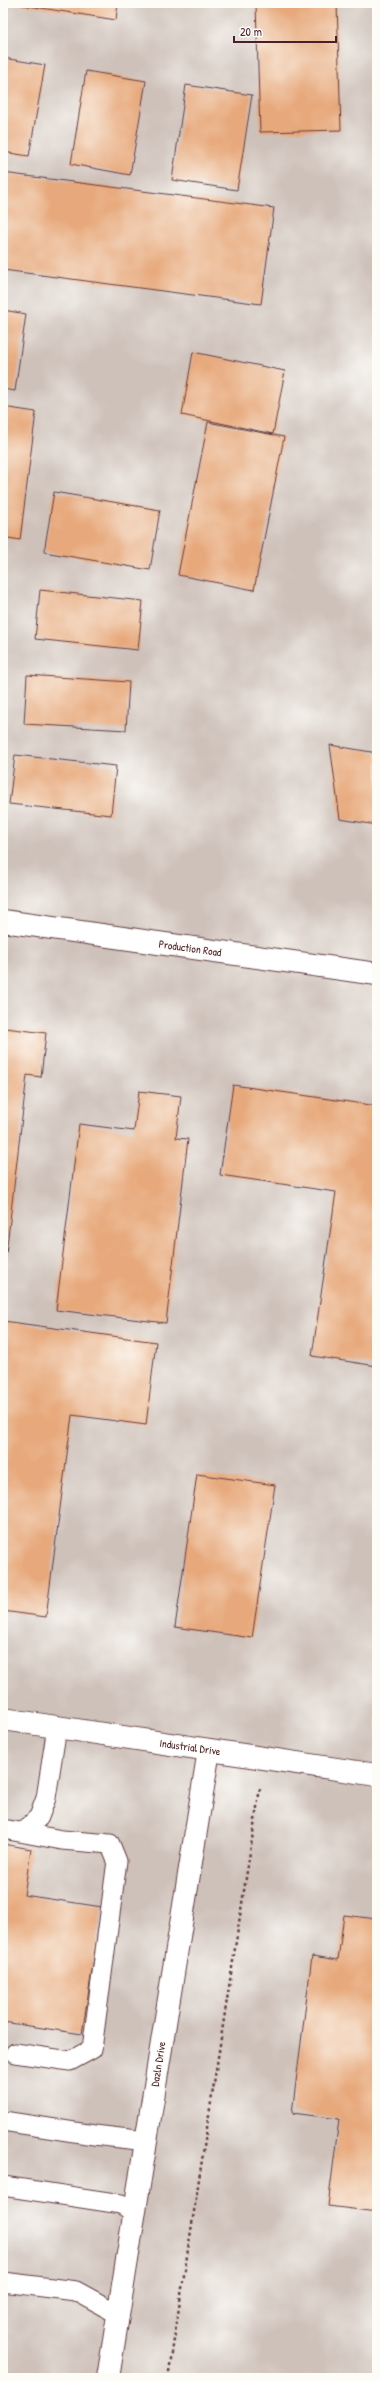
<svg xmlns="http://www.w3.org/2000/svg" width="380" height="2381" font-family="'Patrick Hand',sans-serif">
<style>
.industrial{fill:#cec1ba}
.building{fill:#e7a97c}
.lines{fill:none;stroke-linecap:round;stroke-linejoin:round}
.lane-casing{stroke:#623c40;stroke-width:21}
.street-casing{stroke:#623c40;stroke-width:24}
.path{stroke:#623c40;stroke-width:2.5;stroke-dasharray:3 3;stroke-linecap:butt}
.lane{stroke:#fff;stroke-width:19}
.street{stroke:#fff;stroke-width:22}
.labels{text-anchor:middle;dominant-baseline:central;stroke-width:3;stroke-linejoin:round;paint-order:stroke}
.street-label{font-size:11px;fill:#4a1f2b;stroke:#fdfcf7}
</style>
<rect width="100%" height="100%" fill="#fdfcf7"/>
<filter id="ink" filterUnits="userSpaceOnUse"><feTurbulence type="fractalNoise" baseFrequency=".025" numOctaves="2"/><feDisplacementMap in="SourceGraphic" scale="8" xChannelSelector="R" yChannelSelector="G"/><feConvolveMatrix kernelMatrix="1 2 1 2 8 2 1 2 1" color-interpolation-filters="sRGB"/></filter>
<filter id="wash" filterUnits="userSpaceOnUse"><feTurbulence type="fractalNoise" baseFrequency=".012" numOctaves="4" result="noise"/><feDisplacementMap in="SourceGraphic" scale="16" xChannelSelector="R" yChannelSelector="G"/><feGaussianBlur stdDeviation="0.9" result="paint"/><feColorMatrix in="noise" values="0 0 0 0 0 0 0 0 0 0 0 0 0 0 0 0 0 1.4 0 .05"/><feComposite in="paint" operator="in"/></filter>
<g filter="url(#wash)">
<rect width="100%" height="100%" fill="#e9dfba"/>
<rect class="industrial" x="3" y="3" width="374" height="2375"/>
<g id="blocks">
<g class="building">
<path d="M10,3H118L116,20Z"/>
<path d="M256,3H337L341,130L260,132Z"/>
<path d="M3,58L45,65L29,156L3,152Z"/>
<path d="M86,71L146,81L130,175L71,164Z"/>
<path d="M186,85L252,95L237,190L172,180Z"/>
<path d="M3,173L274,208L261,304L3,270Z"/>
<path d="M3,310L26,314L15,391L3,389Z"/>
<path d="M193,352L285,371L273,434L182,415Z"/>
<path d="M3,407L36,412L20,540L3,537Z"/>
<path d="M208,422L284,437L254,590L178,575Z"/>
<path d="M54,492L160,510L150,570L44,552Z"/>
<path d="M40,590L143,601L138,650L35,639Z"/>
<path d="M376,598H377V620L373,619Z"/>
<path d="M27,675L129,682L126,730L24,724Z"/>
<path d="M330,745L377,753V825L340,819Z"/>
<path d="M15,755L116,766L111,815L9,804Z"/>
<path d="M5,1028L46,1033L41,1077L27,1075L5,1263H3V1048Z"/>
<path d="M233,1085L377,1106V1366L312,1356L336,1192L220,1175Z"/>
<path d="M139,1091L181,1096L176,1138L188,1139L166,1323L56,1310L79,1124L134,1131Z"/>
<path d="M3,1321L156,1342L146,1425L72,1415L46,1617L3,1611Z"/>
<path d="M197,1474L275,1485L252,1638L175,1627Z"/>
<path d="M3,1844L31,1849L24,1895L102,1907L82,2034L3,2022Z"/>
<path d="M344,1915L377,1919V2212L328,2206L339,2119L292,2113L312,1956L338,1960Z"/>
</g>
</g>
</g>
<g filter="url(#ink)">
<use href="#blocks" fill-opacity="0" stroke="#623c40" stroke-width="1"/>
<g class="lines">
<g class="lane-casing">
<g id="lane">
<path d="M3,1829L62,1840L110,1844L117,1861L92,2049L70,2061L15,2053"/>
<path d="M23,1832L39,1817L46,1798L57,1727"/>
<path d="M3,2121L94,2135L146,2141"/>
<path d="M3,2186L121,2204L135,2213"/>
<path d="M3,2282L76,2291L118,2314"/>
</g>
</g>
<g class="street-casing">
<g id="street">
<path d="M3,921L377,974"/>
<path d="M3,1719L377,1775"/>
<path d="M108,2378L209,1750"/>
</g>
</g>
<path class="path" d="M168,2378L260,1788"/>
<use href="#lane" class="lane"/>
<use href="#street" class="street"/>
</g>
</g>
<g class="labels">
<g class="street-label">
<text transform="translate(190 948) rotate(8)">Production Road</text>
<text transform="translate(190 1747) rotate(8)">Industrial Drive</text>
<text transform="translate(158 2064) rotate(-81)">Dazln Drive</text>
</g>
</g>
<rect width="380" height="2381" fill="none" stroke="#fdfcf7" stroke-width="16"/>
<path d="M234 36v6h102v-6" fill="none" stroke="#4a1f2b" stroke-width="2"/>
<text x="240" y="36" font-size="12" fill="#4a1f2b" stroke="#fdfcf7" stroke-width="3" paint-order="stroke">20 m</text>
</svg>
